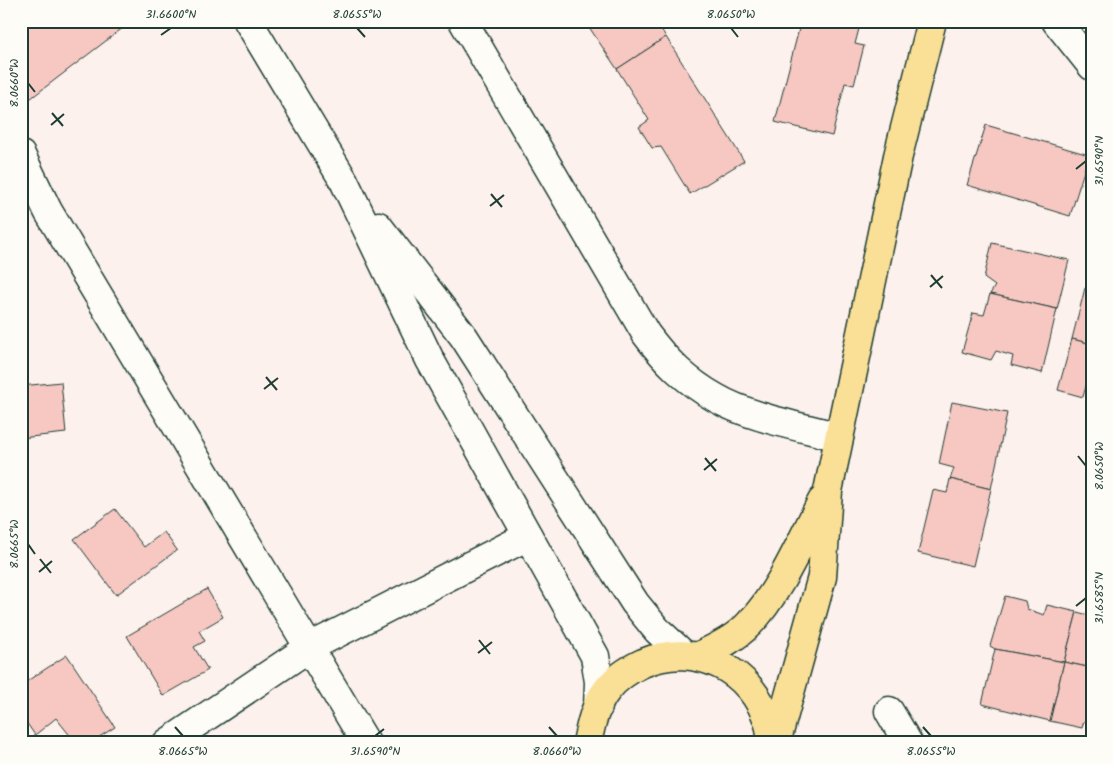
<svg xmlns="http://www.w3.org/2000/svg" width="1113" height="764" font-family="Kalam,sans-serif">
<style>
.building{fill:#f7c7c2;stroke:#1f3d34}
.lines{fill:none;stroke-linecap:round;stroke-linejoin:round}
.minor-casing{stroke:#1f3d34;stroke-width:31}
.primary-casing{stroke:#1f3d34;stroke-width:31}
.minor{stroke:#fdfcf7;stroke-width:28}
.primary{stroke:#fadf96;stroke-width:28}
.ticks{fill:none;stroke:#1f3d34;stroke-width:2}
.neatline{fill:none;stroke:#1f3d34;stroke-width:2}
.ticks-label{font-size:12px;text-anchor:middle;fill:#1f3d34}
</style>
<rect width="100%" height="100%" fill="#fcf1ec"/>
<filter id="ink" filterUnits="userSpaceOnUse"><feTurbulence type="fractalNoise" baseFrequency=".02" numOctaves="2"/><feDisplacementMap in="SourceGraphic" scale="10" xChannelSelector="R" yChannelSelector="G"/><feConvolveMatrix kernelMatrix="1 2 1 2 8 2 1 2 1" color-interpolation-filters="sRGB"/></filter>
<g filter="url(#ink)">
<g class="building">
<path d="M21,21H132L22,105Z"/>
<path d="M585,21H656L666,37L617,69Z"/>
<path d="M801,21H861L855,44L864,46L854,85L845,83L832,136L775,122Z"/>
<path d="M666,37L744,161L690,194L661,147L652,148L639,127L649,120L617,69Z"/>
<path d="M986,125L1089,155L1070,216L967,185Z"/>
<path d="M992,243L1069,260L1057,309L990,294L995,286L984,278Z"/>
<path d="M1085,288L1092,290V344L1072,339Z"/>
<path d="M990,294L1057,309L1042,373L1011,365L1013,356L996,351L991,360L962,352L973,313L984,315Z"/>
<path d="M1072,339L1092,344V388L1086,386L1083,397L1058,390Z"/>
<path d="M61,382L66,433L21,438V386Z"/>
<path d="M952,402L1007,413L991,489L950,479L954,468L939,464Z"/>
<path d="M950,479L991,489L973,566L918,553L933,490L947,493Z"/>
<path d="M115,509L144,547L164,532L177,550L116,595L74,539Z"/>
<path d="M207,589L223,617L199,631L205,641L194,647L208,670L163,696L127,636Z"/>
<path d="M1005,596L1025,601L1027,609L1044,615L1047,605L1077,612L1064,662L995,649L990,646Z"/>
<path d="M1077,612L1092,616V668L1064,662Z"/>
<path d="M995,649L1064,662L1050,721L982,704Z"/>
<path d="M67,655L115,727L90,743H76L56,718L35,735L21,715V685Z"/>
<path d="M1064,662L1092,668V723L1084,721L1082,728L1050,721Z"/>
</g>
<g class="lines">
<g class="minor-casing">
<g id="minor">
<path d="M248,21L344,181L430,360L595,656L599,682L598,707"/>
<path d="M463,21L646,334C666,361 686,381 716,398C748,417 802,427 839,437"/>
<path d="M1056,21L1092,66"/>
<path d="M21,155L48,211L366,743"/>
<path d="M378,226L464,337L635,603L657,630L683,654"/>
<path d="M889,711L908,743"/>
<path d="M167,743L310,647L528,536"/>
</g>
</g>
<g class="primary-casing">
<g id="primary">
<path d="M697,657C715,648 735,639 749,624C779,594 802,539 822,501"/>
<path d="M587,743C591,724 595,705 607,690C616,678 630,669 643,663C696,640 753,670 769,724C771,730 771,737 771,743"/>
<path d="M776,743L822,577L828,491L898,156L932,21"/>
</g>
</g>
<use href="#minor" class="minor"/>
<use href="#primary" class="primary"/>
</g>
</g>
<path class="ticks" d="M357,28L365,37M731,28L738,37M161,35L171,28M28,83L35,92M52,113L63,126M51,125L64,114M1076,169L1086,161M491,194L502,207M490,206L504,195M931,275L942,288M930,287L943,276M266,377L277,390M264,389L278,378M1078,456L1086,466M705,458L716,471M704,470L717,459M28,544L35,554M40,559L51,573M39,572L52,561M1076,606L1086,598M479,640L490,654M478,653L492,642M175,727L183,736M549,727L557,736M923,727L931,736M375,736L384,729"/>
<rect width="1113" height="764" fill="none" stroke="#fdfcf7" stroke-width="55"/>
<rect x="28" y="28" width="1058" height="708" class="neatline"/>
<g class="ticks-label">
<text x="171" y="18">31.6600°N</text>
<text x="357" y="18">8.0655°W</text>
<text x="731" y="18">8.0650°W</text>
<text transform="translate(14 83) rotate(-90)" y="4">8.0660°W</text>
<text transform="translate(1099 161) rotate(-90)" y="4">31.6590°N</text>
<text transform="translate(1099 466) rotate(-90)" y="4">8.0650°W</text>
<text transform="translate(14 544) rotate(-90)" y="4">8.0665°W</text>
<text transform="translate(1099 598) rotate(-90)" y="4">31.6585°N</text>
<text x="183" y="755">8.0665°W</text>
<text x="375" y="755">31.6590°N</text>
<text x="557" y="755">8.0660°W</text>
<text x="931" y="755">8.0655°W</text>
</g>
</svg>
